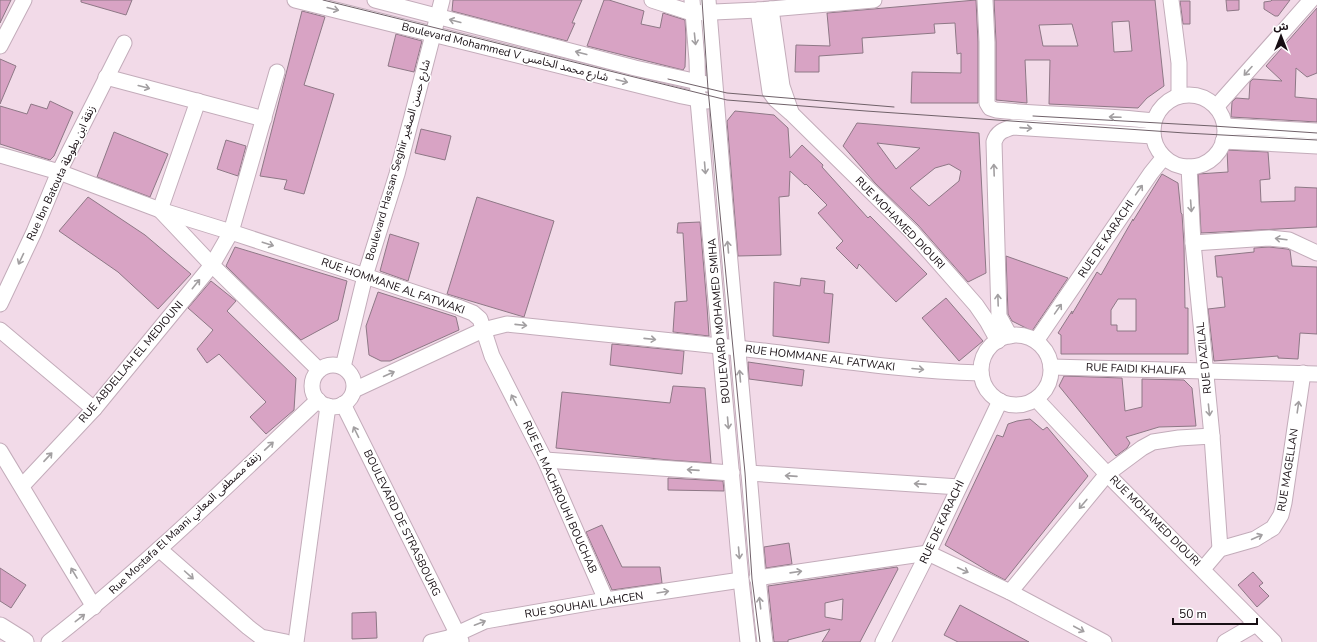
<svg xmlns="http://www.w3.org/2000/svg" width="1317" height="642" font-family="'Nunito Sans','Noto Sans Arabic',sans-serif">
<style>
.building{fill:#d8a3c4;stroke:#8e7886;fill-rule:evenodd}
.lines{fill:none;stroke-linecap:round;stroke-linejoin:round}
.minor-casing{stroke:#c3acba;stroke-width:17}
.major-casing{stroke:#c3acba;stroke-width:21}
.minor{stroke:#fff;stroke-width:15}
.major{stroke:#fff;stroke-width:19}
.tram{stroke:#706169;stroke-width:1}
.oneway{stroke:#a29fa1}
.labels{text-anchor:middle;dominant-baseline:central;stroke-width:3;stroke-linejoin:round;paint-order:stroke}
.street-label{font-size:11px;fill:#170e13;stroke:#fff}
</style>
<rect width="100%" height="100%" fill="#f2dae8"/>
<g class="building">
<path d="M0,0H11L0,23Z"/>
<path d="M81,0H132L126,15L81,2Z"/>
<path d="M453,0H582L572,23H575L567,41L452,11Z"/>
<path d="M604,0H609L644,11L641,24L660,28L663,13L685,20L686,37L685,67L683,70L587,46Z"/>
<path d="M976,0L978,42V103H911L912,72L961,73V53L957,54L955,23L934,24L935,33L862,38L863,53L819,56V72H795L796,45L830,46L827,13Z"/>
<path d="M994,0H1155L1164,86L1147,98L1138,108L1049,104L1050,60H1025L1027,103L996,100V42ZM1129,21L1132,51L1114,52L1112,22ZM1072,24L1078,46H1043L1039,25Z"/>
<path d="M1226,0H1239V10L1227,11Z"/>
<path d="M1272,0H1290L1278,16H1275L1264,9V2L1271,1Z"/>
<path d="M1180,1H1190V24H1183Z"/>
<path d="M1317,8V73L1307,77L1296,68L1295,97L1317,99V122L1231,117L1232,102L1236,98L1249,99L1250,82L1253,79L1282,81L1266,66Z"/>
<path d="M302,11L325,17L304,85L334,94L304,194L284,189L287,180L260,176Z"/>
<path d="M396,34L422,41L414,72L388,66Z"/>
<path d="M0,59L16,66L0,104Z"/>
<path d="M50,101L73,112L54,156L50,160L0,144V106L27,114L31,104L47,109Z"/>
<path d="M735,111L774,115L788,128L790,158L802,145L823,165L822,167L868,218L870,216L927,274L896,302L859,264L857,269L836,248L843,241L818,213L827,205L806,184L805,185L790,171L789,196L779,197L781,255L738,256L727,121Z"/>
<path d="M857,123L979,133L986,273L968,282L918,225L875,183L843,146ZM877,143L920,148L896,169ZM949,164L961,171L959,181L929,206L910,188L935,168Z"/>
<path d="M421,129L451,136L445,160L415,153Z"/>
<path d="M114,132L168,154L150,197L97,177Z"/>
<path d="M226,140L246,146L238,176L217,169Z"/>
<path d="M1227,150L1268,152L1270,179L1260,180L1261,202L1295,201V187L1317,188V227L1201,233L1198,174L1228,172Z"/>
<path d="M1162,174L1178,183L1181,213L1182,214L1184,245L1185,308H1188V354H1061V335L1058,333L1072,311V314L1097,272L1101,275L1133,219V221ZM1118,299H1136V331H1117V325H1111V310Z"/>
<path d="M88,197L145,235L191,274L158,309L118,272L59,231Z"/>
<path d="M477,197L554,221L524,317L447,294Z"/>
<path d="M700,222L707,306L709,336L673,332L675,302L687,301L683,233H677L678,223Z"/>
<path d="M390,234L419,243L408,281L380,271Z"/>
<path d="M235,247L347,281L338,320L301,340L226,266Z"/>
<path d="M1269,247L1287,249L1290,250L1292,266L1317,267V334L1300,333L1298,359L1278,358V356L1214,361L1208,309L1225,307L1222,277H1217L1215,256L1254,252V248Z"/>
<path d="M1006,256L1068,278L1032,331L1012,321L1008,314Z"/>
<path d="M801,278L825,281L824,293L833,294L829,343L773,336L774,282L800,286Z"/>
<path d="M211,281L236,301L227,311L296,378L294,410L266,434L250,417L266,402L219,354L207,363L197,349L213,330L188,308Z"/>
<path d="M378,292L456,317L459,330L390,361H381L369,355L366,326Z"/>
<path d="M946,298L983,341L959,361L922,318Z"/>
<path d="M612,344L684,351L682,374L610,365Z"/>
<path d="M748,362L804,370L802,386L749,379Z"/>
<path d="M1064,376L1122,378L1125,411L1142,407V379L1184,380L1192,388L1196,426L1159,427L1126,437L1130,443L1127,448L1116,456L1059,386Z"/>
<path d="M673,386L705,388L711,463L668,460L556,448L562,392L670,403Z"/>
<path d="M1030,419L1043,430L1047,427L1088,476L1005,580L988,571L945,545L997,435L1003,437L1008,424L1017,421Z"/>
<path d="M668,478L723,481L724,491L668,490Z"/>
<path d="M602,525L622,567H660L662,583L612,590L586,532Z"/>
<path d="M789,543L792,564L766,568L764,547Z"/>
<path d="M897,567L898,569L860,642H822L830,629L788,640V642H774L768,586ZM843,599L842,620L825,617V603Z"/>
<path d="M0,568L26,585L11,608L0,601Z"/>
<path d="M1253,572L1263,583L1259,586L1269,596L1257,607L1238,585Z"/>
<path d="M960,605L1029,642H958L944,635Z"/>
<path d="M376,612L377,638L352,639V613Z"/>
</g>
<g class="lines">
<g class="minor-casing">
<g id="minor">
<path d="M295,0L682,96L707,101"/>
<path d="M375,0L635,68L707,84"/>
<path d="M652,0L692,13L758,10L874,0"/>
<path d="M692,0L697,60L698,100L741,580L748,642"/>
<path d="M708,0C720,151 733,301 747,452C753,515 757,579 765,642"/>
<path d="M985,0L987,42V103L990,108L996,110C1048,115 1101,115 1154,121"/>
<path d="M1171,0L1179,63V96"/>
<path d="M771,9L782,86L791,112"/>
<path d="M758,10L770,92L775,99L791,113L911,231L976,305L987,321L998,341"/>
<path d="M0,46L24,0"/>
<path d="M106,77L264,119"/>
<circle cx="1189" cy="131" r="36"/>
<path d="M198,101L160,210L212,265L319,370"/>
<path d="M1216,107L1311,0"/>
<path d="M1225,126L1317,131"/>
<path d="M1223,141L1317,146"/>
<path d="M0,155L59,172L160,210L231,232L365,276L458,307L473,313L480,319L492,356L545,460L606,600"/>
<path d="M1189,167L1193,243L1212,436L1220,549"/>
<path d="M1193,243L1269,238L1289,240L1317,253"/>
<path d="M0,304L34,232L59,172L124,43"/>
<path d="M0,330L94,409"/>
<circle cx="1016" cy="370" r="35"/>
<path d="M1010,336L999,316L994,142C997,132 1003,130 1013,127L1153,136"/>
<path d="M1036,341L1151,173L1164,157"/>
<circle cx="333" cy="386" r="21"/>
<path d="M343,367L365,276L397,174L442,0"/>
<path d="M1051,367L1317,374"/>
<path d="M354,390L483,330L507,324C593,333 678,341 764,351C836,360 908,371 981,373"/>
<path d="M1036,399L1107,474L1274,642"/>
<path d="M343,404L461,641"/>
<path d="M0,451L94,607"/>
<path d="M545,460L732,473"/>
<path d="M749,473L959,487"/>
<path d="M22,486L94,409L212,265L231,232L277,72"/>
<path d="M159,549L248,627L261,637L286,642"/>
<path d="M1203,569L1220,549L1255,539L1273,528L1281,515L1284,503L1303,373"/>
<path d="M757,578L928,553L1010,592L1104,642"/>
<path d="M1010,592L1107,474L1142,448L1153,442L1179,438L1212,436"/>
<path d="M49,642C144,568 230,483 318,400"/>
<path d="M296,642L328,406"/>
<path d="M431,642L448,638L485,621L606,600L741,580"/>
<path d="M883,642L928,553L1000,401"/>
<path d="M1225,642L1256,624"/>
</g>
</g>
<g class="major-casing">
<path id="major" d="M0,627L24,642"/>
</g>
<use href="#minor" class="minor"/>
<use href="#major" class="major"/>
<g class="tram">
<path d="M323,0L727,100L866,111L1185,133L1317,140"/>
<path d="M702,0L708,89L745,473L752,579L760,642"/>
<path d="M668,79L727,93L894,107"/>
<path d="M1033,116L1213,126L1317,133"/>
</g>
</g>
<defs><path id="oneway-shaft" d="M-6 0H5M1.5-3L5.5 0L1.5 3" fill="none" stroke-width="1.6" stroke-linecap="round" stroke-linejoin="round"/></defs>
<g class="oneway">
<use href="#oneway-shaft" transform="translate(333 9) rotate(14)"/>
<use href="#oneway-shaft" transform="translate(455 21) rotate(-165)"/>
<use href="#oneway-shaft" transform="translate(695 39) rotate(84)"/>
<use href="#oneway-shaft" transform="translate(581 53) rotate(-165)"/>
<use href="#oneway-shaft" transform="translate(1248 71) rotate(132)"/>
<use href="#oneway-shaft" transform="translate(622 81) rotate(14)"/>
<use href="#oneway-shaft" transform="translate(144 87) rotate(15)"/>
<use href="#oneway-shaft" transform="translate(1115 117) rotate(-178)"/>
<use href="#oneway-shaft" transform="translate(1026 128) rotate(4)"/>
<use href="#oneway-shaft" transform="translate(705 168) rotate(85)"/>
<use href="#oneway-shaft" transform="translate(994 170) rotate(-92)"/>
<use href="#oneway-shaft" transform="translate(1139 190) rotate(-55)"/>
<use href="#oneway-shaft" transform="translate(1191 206) rotate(86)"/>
<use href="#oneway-shaft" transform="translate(1281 239) rotate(-173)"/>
<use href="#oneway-shaft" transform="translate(268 244) rotate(18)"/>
<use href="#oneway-shaft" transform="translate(728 247) rotate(-95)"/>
<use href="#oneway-shaft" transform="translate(21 259) rotate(115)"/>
<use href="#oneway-shaft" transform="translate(196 284) rotate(-51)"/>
<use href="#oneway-shaft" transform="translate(998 300) rotate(-92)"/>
<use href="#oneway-shaft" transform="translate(1058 309) rotate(-55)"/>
<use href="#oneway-shaft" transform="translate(521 325) rotate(6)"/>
<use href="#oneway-shaft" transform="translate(650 339) rotate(6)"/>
<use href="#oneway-shaft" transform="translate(918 369) rotate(5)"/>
<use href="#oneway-shaft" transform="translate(389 374) rotate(-24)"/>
<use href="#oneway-shaft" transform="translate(740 376) rotate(-95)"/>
<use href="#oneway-shaft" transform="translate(514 400) rotate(-117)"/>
<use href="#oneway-shaft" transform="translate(1298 407) rotate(-82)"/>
<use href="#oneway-shaft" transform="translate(1209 410) rotate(84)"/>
<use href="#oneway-shaft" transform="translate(728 423) rotate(85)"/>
<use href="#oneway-shaft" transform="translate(356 432) rotate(-116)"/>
<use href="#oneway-shaft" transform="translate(269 446) rotate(-43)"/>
<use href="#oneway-shaft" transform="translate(48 457) rotate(-47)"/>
<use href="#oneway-shaft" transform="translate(693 470) rotate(-176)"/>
<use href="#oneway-shaft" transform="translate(791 476) rotate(-176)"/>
<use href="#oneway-shaft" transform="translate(920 484) rotate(-176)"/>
<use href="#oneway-shaft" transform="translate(1083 504) rotate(130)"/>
<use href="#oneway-shaft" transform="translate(1257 537) rotate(-24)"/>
<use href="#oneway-shaft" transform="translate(739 553) rotate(85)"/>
<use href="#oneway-shaft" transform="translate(963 570) rotate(25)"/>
<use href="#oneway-shaft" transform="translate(796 572) rotate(-8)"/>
<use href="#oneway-shaft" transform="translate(74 573) rotate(-121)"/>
<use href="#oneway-shaft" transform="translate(189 575) rotate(42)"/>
<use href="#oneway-shaft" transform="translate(663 592) rotate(-9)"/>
<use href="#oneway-shaft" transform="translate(760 603) rotate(-97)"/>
<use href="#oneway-shaft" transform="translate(80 618) rotate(-38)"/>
<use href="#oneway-shaft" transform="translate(480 623) rotate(-21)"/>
<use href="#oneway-shaft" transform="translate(1079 629) rotate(28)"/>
</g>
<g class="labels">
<g class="street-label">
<text transform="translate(505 52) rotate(14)">Boulevard Mohammed V شارع محمد الخامس</text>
<text transform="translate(398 160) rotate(-74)">Boulevard Hassan Seghir شارع حسن الصغير</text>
<text transform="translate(61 173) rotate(-65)">Rue Ibn Batouta زنقة ابن بطوطة</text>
<text transform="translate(900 223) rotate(46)">RUE MOHAMED DIOURI</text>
<text transform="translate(1106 239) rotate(-56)">RUE DE KARACHI</text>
<text transform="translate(393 286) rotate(19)">RUE HOMMANE AL FATWAKI</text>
<text transform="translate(719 321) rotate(-95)">BOULEVARD MOHAMED SMIHA</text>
<text transform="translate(820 358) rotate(7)">RUE HOMMANE AL FATWAKI</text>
<text transform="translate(1204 358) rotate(-96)">RUE D'AZILAL</text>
<text transform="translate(131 362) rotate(-50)">RUE ABDELLAH EL MEDIOUNI</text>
<text transform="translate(1136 369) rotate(2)">RUE FAIDI KHALIFA</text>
<text transform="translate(1288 470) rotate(-81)">RUE MAGELLAN</text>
<text transform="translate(560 497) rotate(66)">RUE EL MACHROUHI BOUCHAB</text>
<text transform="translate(1155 521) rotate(45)">RUE MOHAMED DIOURI</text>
<text transform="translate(942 522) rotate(-65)">RUE DE KARACHI</text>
<text transform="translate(185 523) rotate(-43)">Rue Mostafa El Maani زنقة مصطفى المعاني</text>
<text transform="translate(402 523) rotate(64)">BOULEVARD DE STRASBOURG</text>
<text transform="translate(584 605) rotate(-9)">RUE SOUHAIL LAHCEN</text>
</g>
</g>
<g transform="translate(1281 36)" stroke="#ffffff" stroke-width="3" paint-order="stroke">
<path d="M0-3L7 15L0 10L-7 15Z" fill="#170e13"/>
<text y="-6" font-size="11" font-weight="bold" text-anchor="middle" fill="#170e13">ش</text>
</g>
<path d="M1173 618v6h84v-6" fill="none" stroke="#170e13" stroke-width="2"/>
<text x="1179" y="618" font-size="12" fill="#170e13" stroke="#ffffff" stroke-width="3" paint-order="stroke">50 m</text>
</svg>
